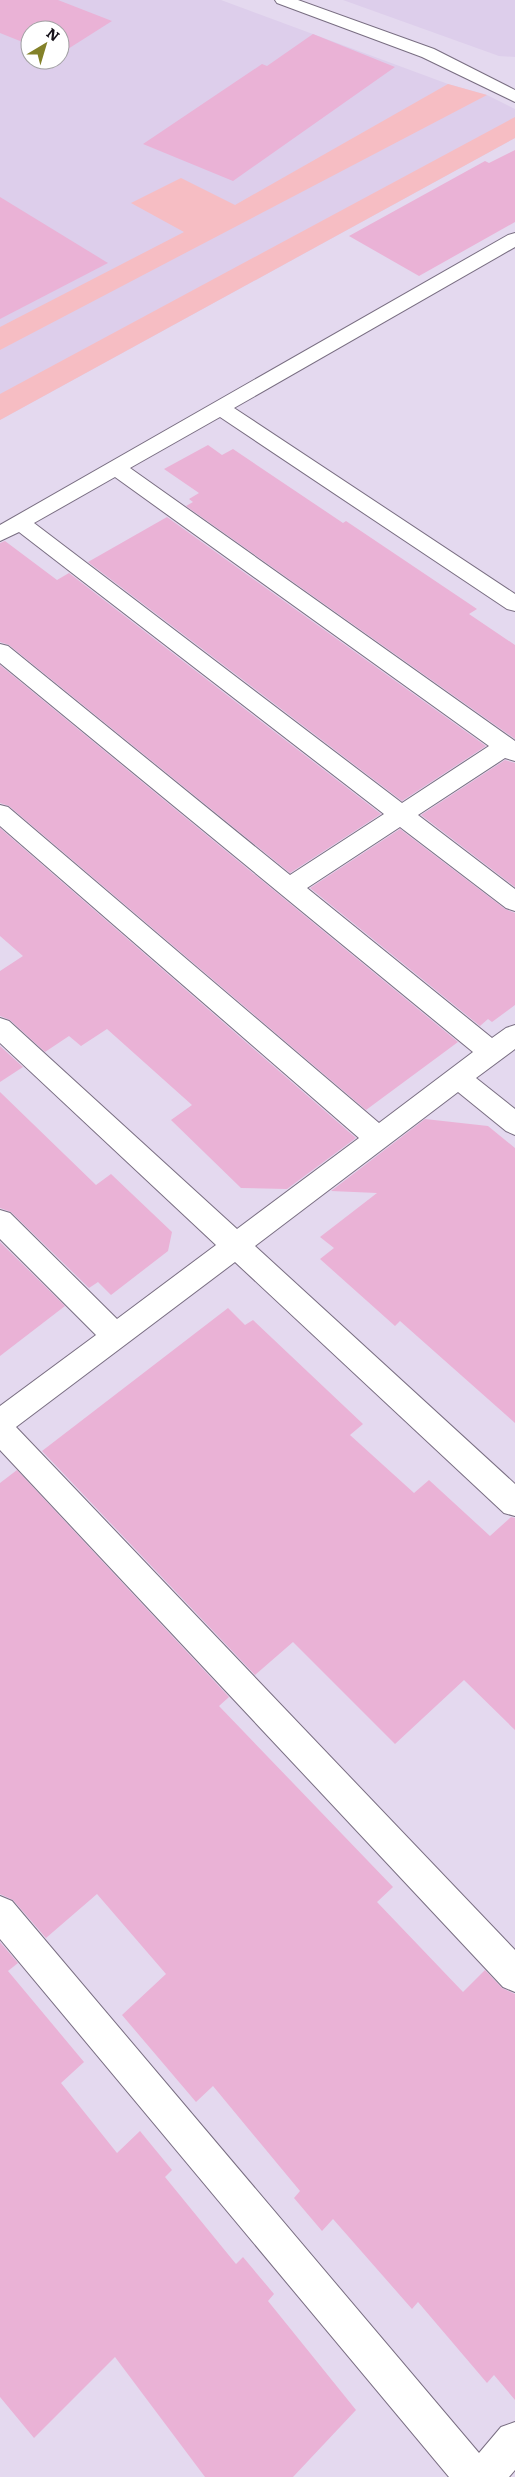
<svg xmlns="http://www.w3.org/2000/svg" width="515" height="2477" font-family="Literata,serif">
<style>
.built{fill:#ddceeb;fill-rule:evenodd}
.green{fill:#f6bdc3}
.building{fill:#eab2d6}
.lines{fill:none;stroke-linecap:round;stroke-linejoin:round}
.minor-casing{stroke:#796e82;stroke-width:2}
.minor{fill:#fff;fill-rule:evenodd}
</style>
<rect width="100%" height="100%" fill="#e4d9ef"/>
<g class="built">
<path d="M0,0H221L448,84L487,95L515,109V138L0,420ZM30,30H60V60H30Z"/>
<path d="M343,0H515V57L499,56Z"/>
</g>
<g class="green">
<path d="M448,84L487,95L0,350V327L184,232L131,203L181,178L235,205Z"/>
<path d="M515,117V138L0,420V394Z"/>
</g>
<g class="building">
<path d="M0,0H58L112,21L60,54V30H30V45L0,33Z"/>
<path d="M313,34L395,67L233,181L143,144L262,64L267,66Z"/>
<path d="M515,150V222L419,276L349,236L485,161L489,163Z"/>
<path d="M0,197L108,263L0,319Z"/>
<path d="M208,445L222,455L233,449L343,523L346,521L477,609L469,614L515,645V739L186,506L193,502L189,499L199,493L164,469Z"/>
<path d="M167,517L486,746L402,801L88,562Z"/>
<path d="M5,541L57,580L69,573L381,814L290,873L9,645L0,642V543Z"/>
<path d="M0,665L458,1042L366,1110L9,806L0,803Z"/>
<path d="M505,760L515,763V887L421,815Z"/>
<path d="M0,828L356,1138L287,1189L241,1188L171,1120L192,1105L107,1029L81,1046L69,1036L45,1052L10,1020L0,1016V971L23,956L0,936Z"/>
<path d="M400,829L505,909L515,913V1005L492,1022L488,1019L480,1026L310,888Z"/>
<path d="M0,1046L23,1067L0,1082Z"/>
<path d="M0,1092L96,1185L111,1174L172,1232L168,1251L111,1295L98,1282L89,1288L11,1212L0,1208Z"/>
<path d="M425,1119L488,1126L515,1148V1423L400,1321L395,1326L320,1259L334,1248L320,1237L377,1193L331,1191Z"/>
<path d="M0,1242L65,1306L0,1356Z"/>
<path d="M228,1308L245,1325L253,1320L363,1424L350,1435L414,1493L429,1480L490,1536L511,1517L515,1518V1730L464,1680L395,1744L293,1642L255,1675L42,1451Z"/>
<path d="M17,1470L229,1697L219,1706L393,1887L377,1902L463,1992L485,1970L502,1988L515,1994V2400L494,2375L487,2383L418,2302L412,2309L333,2219L322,2231L294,2198L300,2191L213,2086L196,2102L122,2015L166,1974L97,1894L46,1938L13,1900L0,1894V1483Z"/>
<path d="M0,1942L18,1963L8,1971L84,2062L61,2083L117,2153L140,2131L172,2170L165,2177L236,2264L243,2257L274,2294L268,2301L356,2410L293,2477H205L115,2357L34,2438L0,2397Z"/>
</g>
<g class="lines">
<g class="minor-casing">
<g id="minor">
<path d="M275,0H298L434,49L515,90V102L422,57L277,3Z"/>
<path d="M515,233V247L234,408L515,594V611L507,609L220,417L130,468L515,741V761L505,758L418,815L515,889V911L506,908L400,827L307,888L492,1038L506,1028L515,1025V1049L476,1078L515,1109V1135L506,1131L458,1092L255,1246L515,1484V1516L504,1513L235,1262L16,1427L515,1950V1992L503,1987L0,1450V1406L96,1335L0,1239V1210L10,1213L117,1319L216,1245L0,1043V1018L9,1021L237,1229L359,1138L0,826V805L8,807L379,1123L473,1052L0,663V644L8,646L290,875L384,814L19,532L0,541V525L508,235ZM115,477L489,746L402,803L34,523Z"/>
<path d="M0,1896L12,1901L479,2453L501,2427L515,2422V2470L509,2477H449L0,1939Z"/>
</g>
</g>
<use href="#minor" class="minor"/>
</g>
<g transform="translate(45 45) rotate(38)"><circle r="24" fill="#ffffff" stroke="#a1a0a3"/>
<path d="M0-4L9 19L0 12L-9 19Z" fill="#838129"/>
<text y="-8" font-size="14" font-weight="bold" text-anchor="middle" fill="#151119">N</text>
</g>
</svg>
